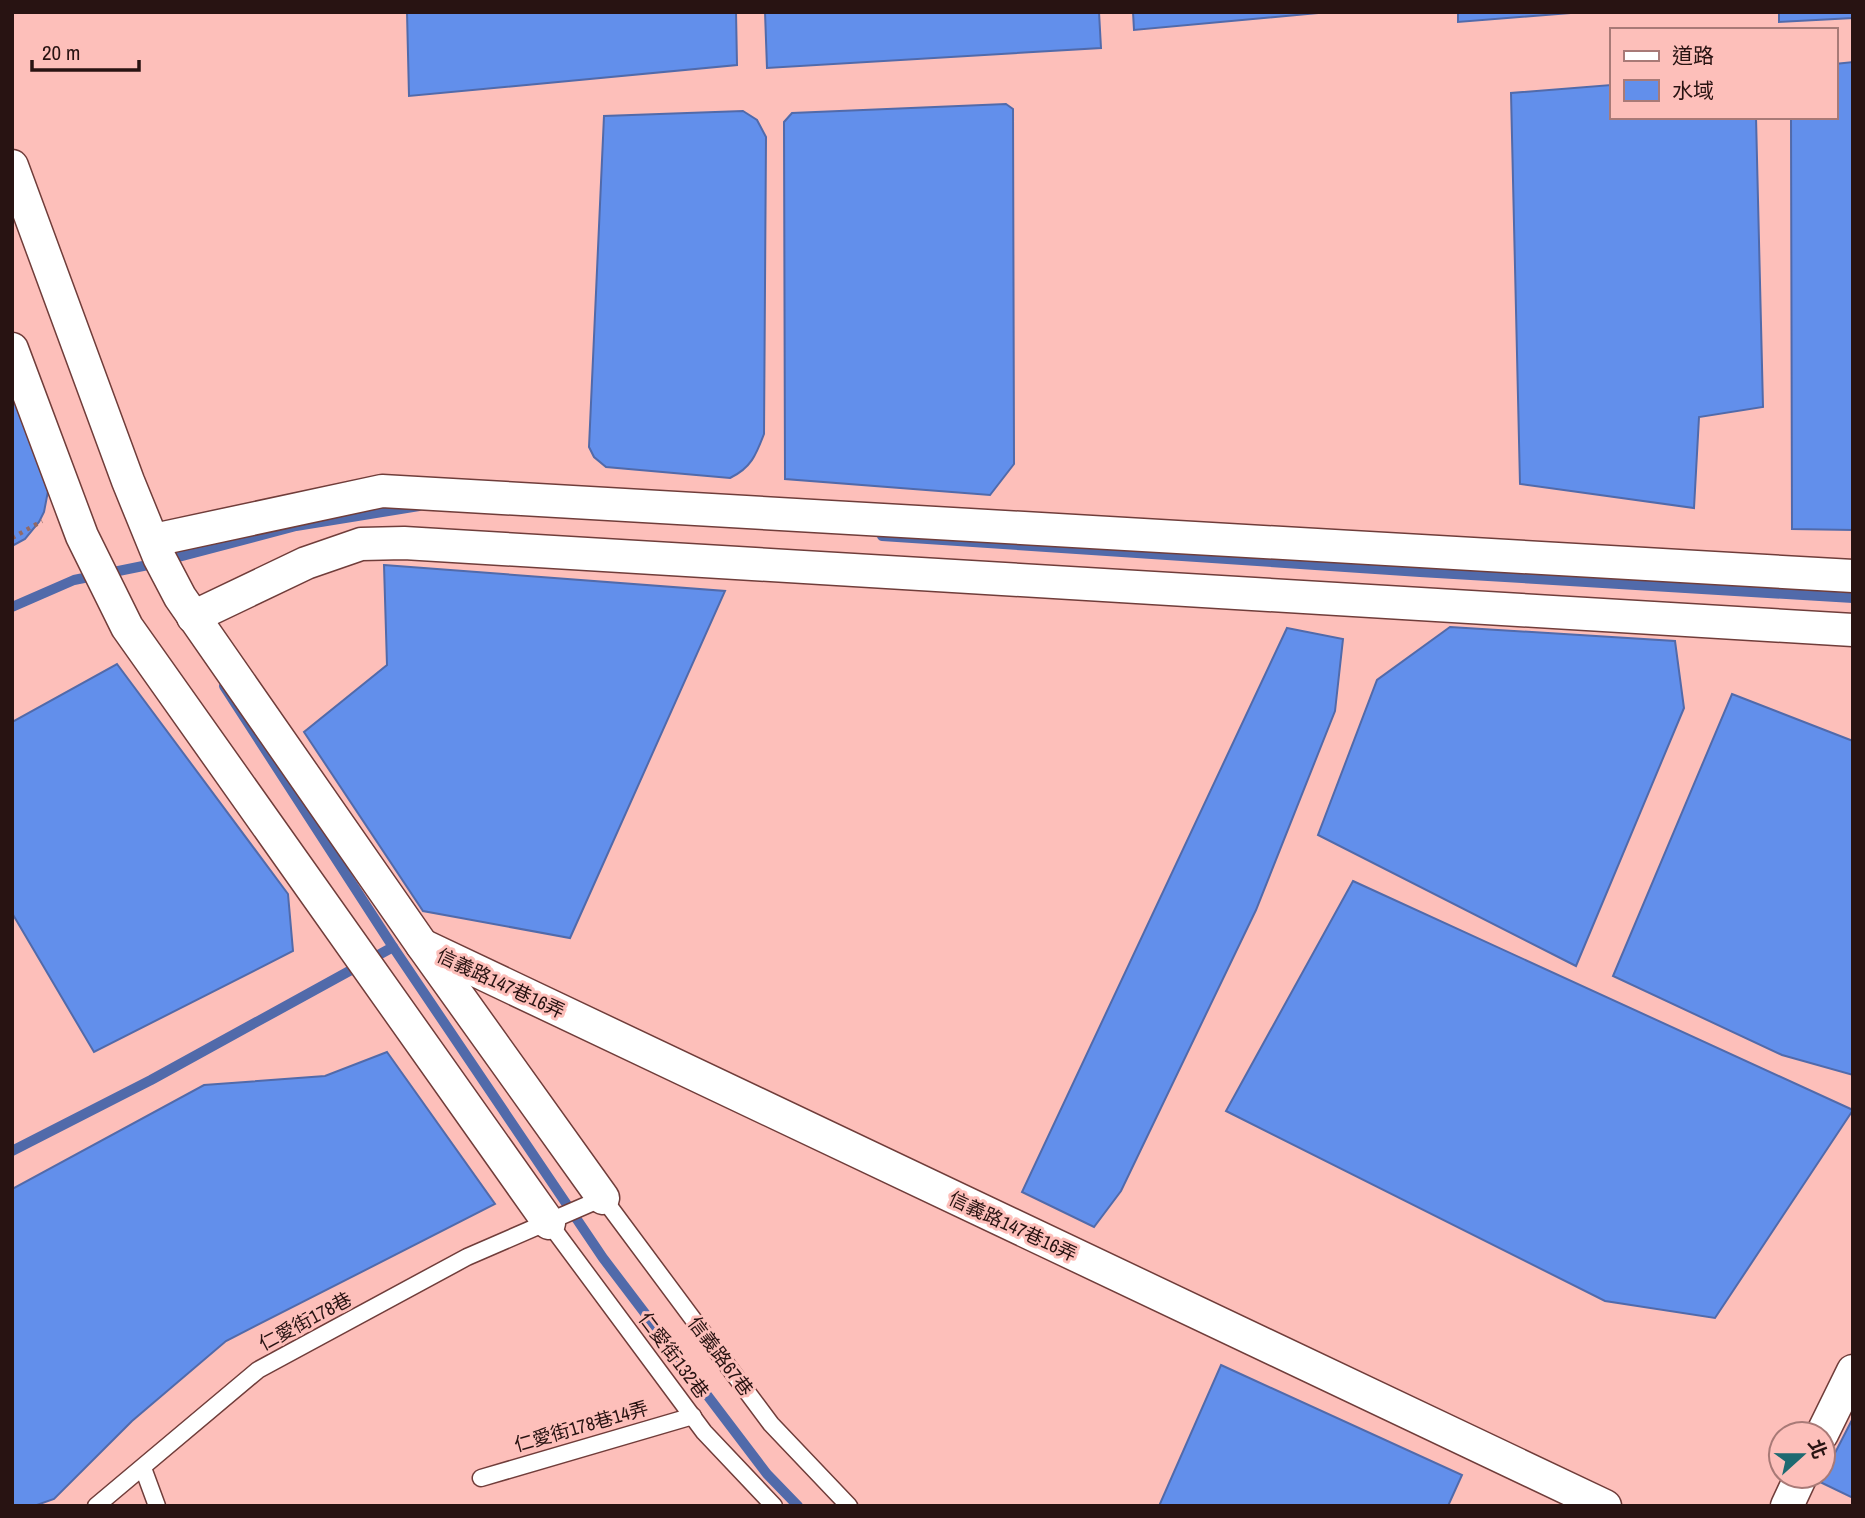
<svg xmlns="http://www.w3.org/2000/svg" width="1865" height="1518" font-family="'Archivo Narrow','Noto Sans TC',sans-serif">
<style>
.water{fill:#628feb;stroke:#516aaa;stroke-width:2}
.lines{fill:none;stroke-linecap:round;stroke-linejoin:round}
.stream{stroke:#516aaa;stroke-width:10}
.lane-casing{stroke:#703d3a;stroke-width:19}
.street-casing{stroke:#703d3a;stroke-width:35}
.path{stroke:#926966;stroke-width:4.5;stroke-dasharray:3.5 5;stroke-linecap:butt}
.lane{stroke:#fff;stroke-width:16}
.street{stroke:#fff;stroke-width:32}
.labels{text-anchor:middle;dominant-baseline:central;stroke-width:6;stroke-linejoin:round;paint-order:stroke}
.street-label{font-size:19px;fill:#281312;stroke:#fdbfba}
</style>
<rect width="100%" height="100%" fill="#fdbfba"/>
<g class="water">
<path d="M407,12H736L737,65L409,96Z"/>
<path d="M765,12H1099L1101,48L767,68Z"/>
<path d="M1133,12H1329L1134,30Z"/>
<path d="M1458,12H1583L1458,22Z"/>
<path d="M1779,12H1853V18L1779,22Z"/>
<path d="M1853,62V530L1792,529L1791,117H1835V64Z"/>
<path d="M1611,85V117H1756L1763,407L1699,417L1694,508L1520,484L1511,93Z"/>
<path d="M1006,104L1013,109L1014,464L990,495L785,479L784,122L792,113Z"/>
<path d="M743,111L757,120L766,137L764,434C756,455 751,468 730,478L606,467L594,457L589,447L604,116Z"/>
<path d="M12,377L48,491L44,512L39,522L25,539L12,546Z"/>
<path d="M384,565L725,591L570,938L423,911L304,732L387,665Z"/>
<path d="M1450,627L1675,641L1684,708L1576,966L1318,835L1377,680Z"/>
<path d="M1287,628L1343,639L1335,711L1256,910L1121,1191L1094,1227L1022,1192Z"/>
<path d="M117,664L288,894L293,951L94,1052L12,913V722Z"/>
<path d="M1732,694L1853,741V1075L1782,1055L1613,976Z"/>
<path d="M1353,881L1853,1110L1715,1318L1605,1301L1226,1111Z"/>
<path d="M387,1052L495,1204L226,1341L132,1421L54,1499L34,1506H12V1189L204,1085L325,1076Z"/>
<path d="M1221,1365L1462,1475L1448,1506H1159Z"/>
<path d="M1853,1418V1498L1820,1482Z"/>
</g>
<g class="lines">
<g class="stream">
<path d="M882,536L1420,572L1853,598"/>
<path d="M12,607L74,580L148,565L296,526L419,506"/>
<path d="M224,686L393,947L603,1258L767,1474L798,1506"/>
<path d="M12,1151L151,1080L393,947"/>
</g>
<g class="lane-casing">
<g id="lane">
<path d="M549,1223L704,1432L774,1506"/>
<path d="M143,1468L157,1506"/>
<path d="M481,1478L693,1416"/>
<path d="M96,1506L258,1370L467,1257L603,1198L771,1424L849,1506"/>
</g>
</g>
<g class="street-casing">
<g id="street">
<path d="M12,166L128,481L159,557L180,597L422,945L603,1198"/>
<path d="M12,349L82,536L127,627L549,1223"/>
<path d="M154,540L382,491L1853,576"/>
<path d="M193,617L306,563L361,544L404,543L1853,630"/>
<path d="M422,945L1605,1506"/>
<path d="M1822,1434L1853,1371"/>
<path d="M1787,1506L1801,1476"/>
</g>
</g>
<path class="path" d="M12,538L42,521"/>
<use href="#lane" class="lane"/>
<use href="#street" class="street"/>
</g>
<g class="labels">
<g class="street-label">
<text transform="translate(501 983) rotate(25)">信義路147巷16弄</text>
<text transform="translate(1013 1226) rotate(25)">信義路147巷16弄</text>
<text transform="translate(305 1321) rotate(-28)">仁愛街178巷</text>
<text transform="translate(674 1355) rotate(53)">仁愛街132巷</text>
<text transform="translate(721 1356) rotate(53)">信義路67巷</text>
<text transform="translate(581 1426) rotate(-16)">仁愛街178巷14弄</text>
</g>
</g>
<rect width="1865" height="1518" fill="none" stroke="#281312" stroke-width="28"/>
<rect x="1610" y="28" width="228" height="91" fill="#fdbfba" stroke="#a87a77" stroke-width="2"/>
<rect x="1624" y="51" width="35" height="10" fill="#ffffff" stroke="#a87a77" stroke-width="2"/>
<text x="1672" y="63" font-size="21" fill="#281312">道路</text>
<rect x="1624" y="80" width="35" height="21" fill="#628feb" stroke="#a87a77" stroke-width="2"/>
<text x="1672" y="98" font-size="21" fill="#281312">水域</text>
<g transform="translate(1802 1455) rotate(69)"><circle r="33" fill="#fdbfba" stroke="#a87a77" stroke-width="2"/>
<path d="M0-5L12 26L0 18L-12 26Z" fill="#1e6a71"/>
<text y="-10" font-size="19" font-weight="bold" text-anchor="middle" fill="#281312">北</text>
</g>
<path d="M32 60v10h107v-10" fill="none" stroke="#281312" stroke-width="3.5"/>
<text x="42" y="60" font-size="21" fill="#281312" stroke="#fdbfba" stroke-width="5" paint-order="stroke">20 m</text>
</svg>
